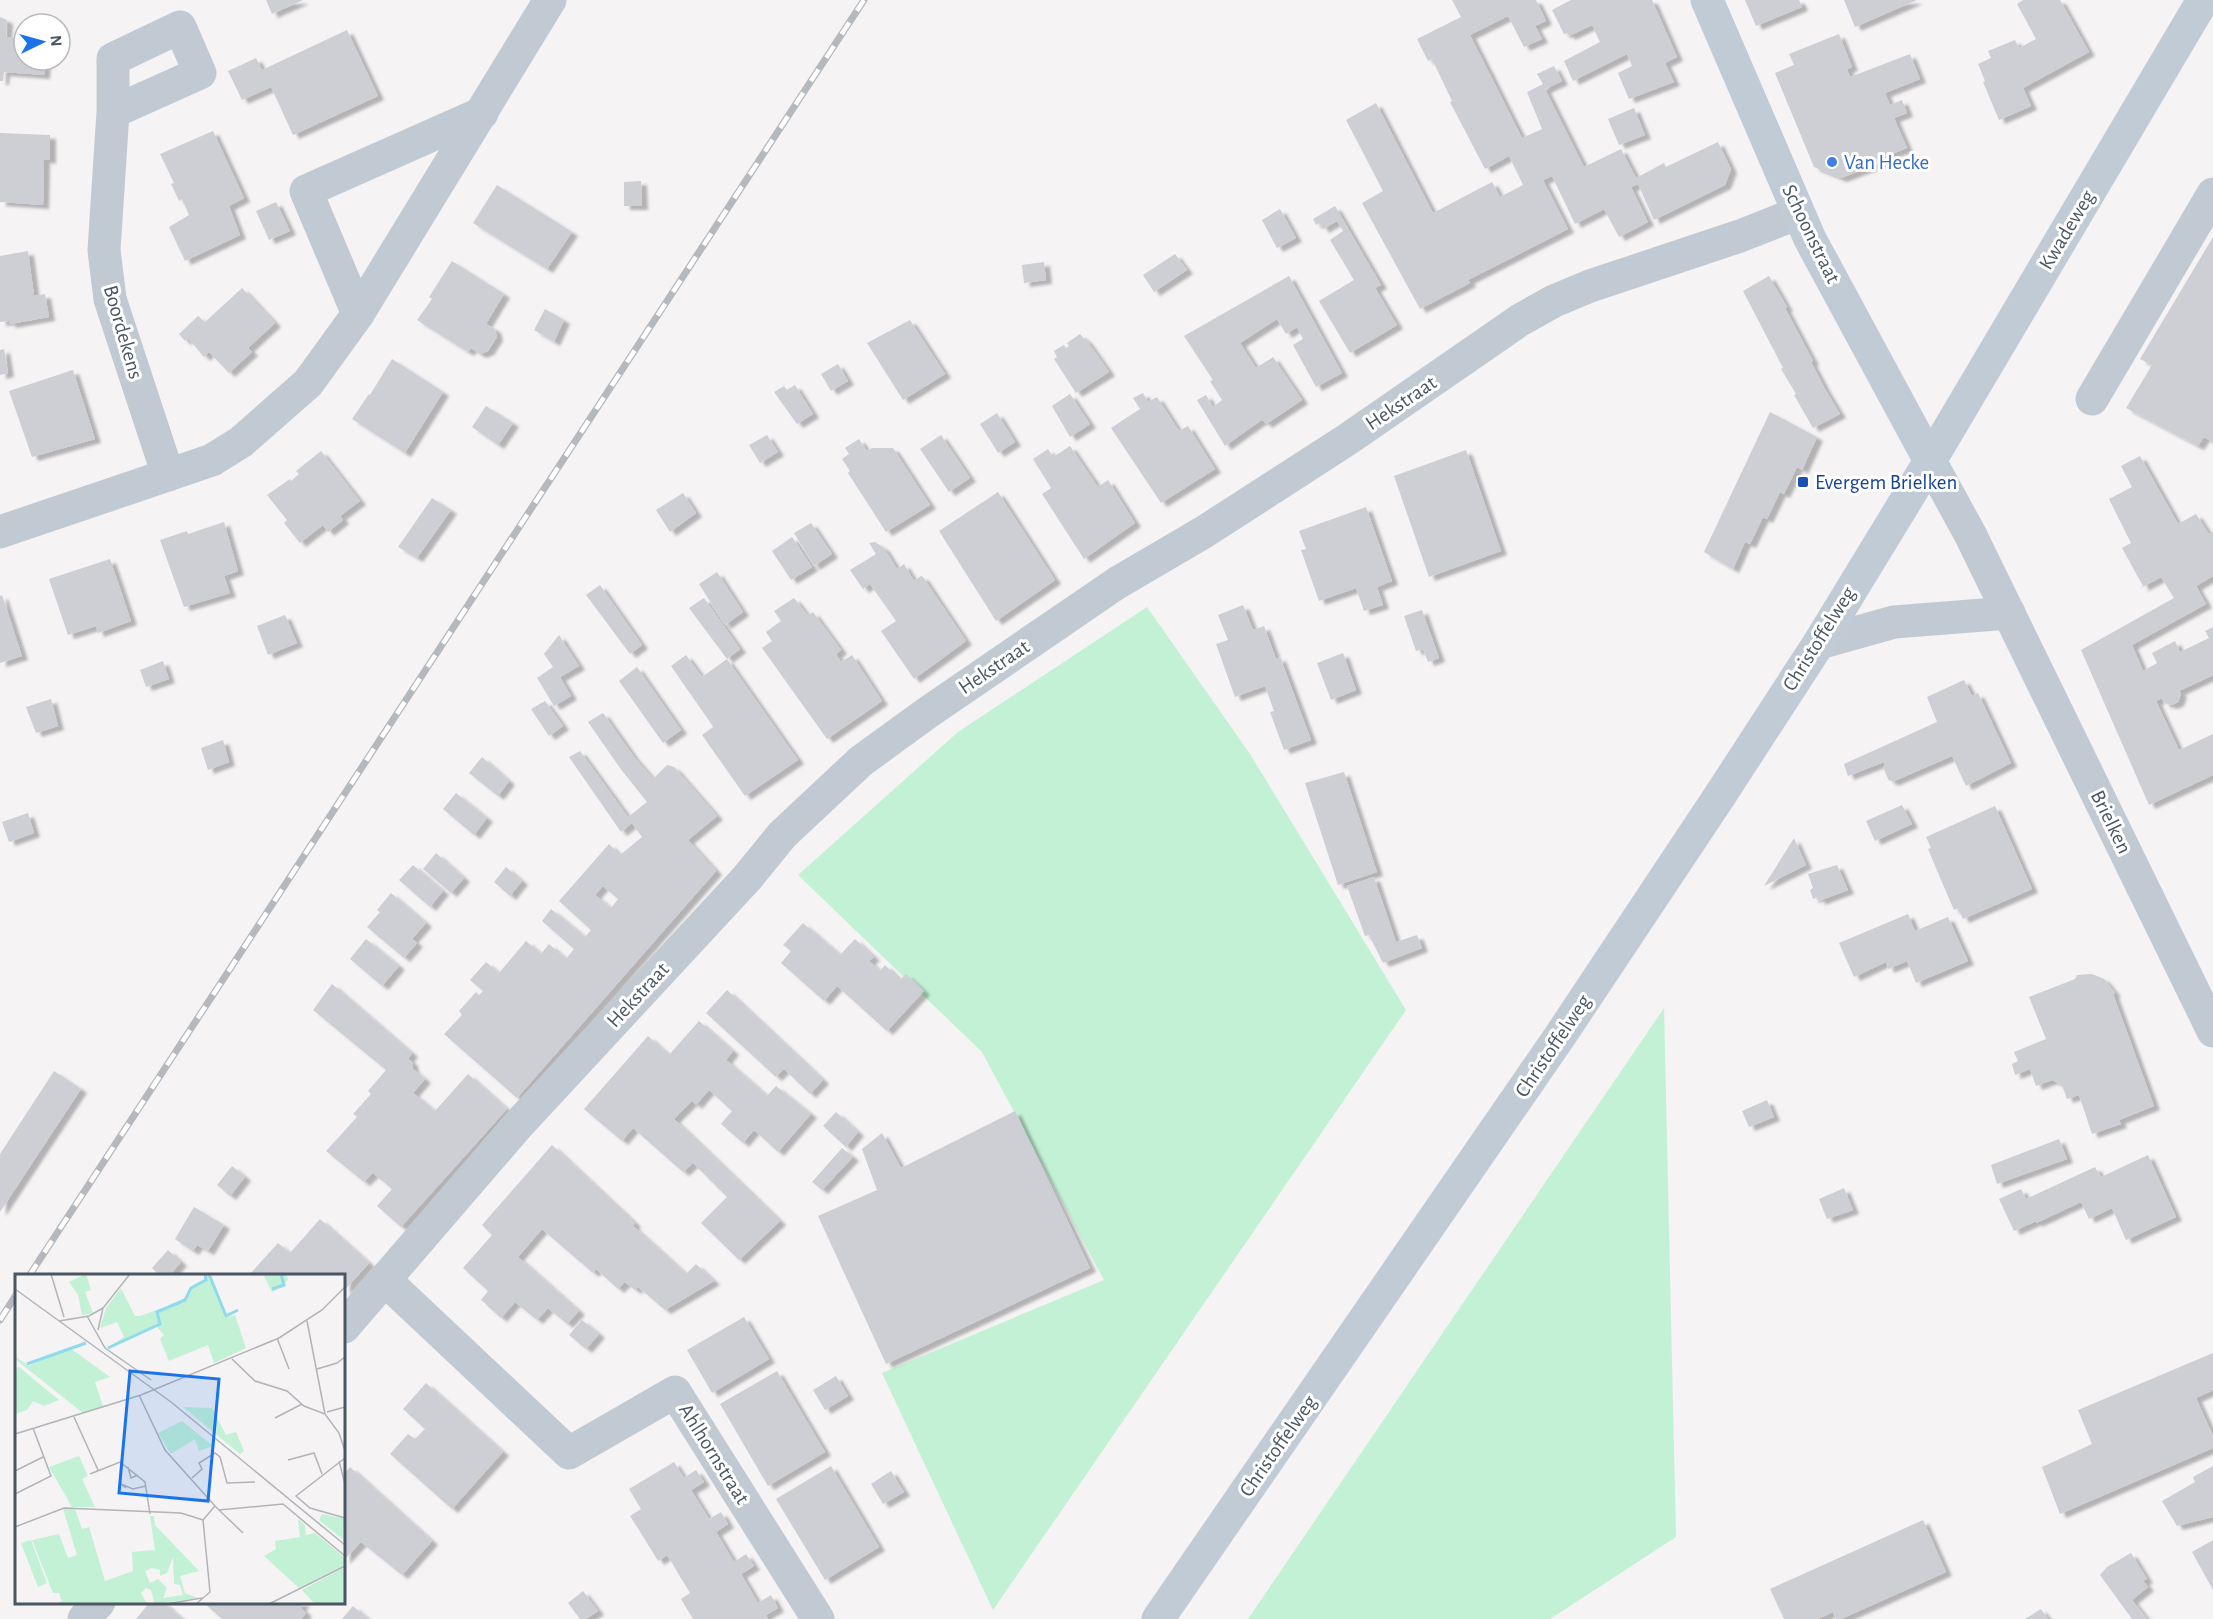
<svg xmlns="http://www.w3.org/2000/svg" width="2213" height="1619" font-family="'Alegreya Sans',sans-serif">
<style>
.green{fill:#c3f1d5}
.building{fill:#cdcfd5;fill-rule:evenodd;filter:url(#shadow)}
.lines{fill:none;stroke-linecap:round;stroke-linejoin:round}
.street{stroke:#c1cad2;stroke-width:33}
.secondary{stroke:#c1cbd6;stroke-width:33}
.rail-casing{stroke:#b5b8bd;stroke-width:7}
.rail{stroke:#fff;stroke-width:4.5;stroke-dasharray:14;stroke-linecap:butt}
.shop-dot{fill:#3f7fe0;stroke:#fff;stroke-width:2}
.transit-dot{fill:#1a4fb4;stroke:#fff;stroke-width:2}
.labels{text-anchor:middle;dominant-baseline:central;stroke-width:6;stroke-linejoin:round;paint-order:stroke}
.shop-label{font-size:21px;fill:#366cbe;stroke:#fff;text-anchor:start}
.street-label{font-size:21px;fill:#4a5661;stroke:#fff}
.transit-label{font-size:21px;fill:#164399;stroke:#fff;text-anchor:start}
.inset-river{fill:none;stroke:#90daee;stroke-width:3}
.inset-road{fill:none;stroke:#b1b4b9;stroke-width:1.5}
.view{fill:#1a73e8;fill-opacity:0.15;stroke:#1a73e8;stroke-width:3}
.inset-edge{fill:none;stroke:#4a5661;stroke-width:3}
</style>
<defs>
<filter id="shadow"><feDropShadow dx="6" dy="4" stdDeviation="1.5" flood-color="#0004"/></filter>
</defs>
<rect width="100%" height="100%" fill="#f5f3f3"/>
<g class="green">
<path d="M1147,607L1250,754L1406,1010L993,1610L882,1373L1104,1280L982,1052L798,875L958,732Z"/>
<path d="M1664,1008L1676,1537L1550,1619H1248Z"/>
</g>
<g class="building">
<path d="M266,0H303L272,14Z"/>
<path d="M1452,0H1536L1546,21L1535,26L1542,39L1524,47L1508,16L1470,35L1522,138L1542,129L1527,92L1543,84L1537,74L1554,66L1562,81L1545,89L1584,167L1621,149L1636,178L1664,163L1666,167L1718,142L1731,169L1725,185L1654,220L1638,184L1631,187L1648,222L1619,237L1604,209L1575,224L1552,176L1543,180L1568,229L1468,280L1470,283L1420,309L1362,203L1383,191L1346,120L1376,103L1433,213L1492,182L1500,197L1523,185L1509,156L1485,169L1450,102L1452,101L1432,59L1428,61L1417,39L1461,17Z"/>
<path d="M1571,0H1652L1677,57L1665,63L1674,82L1629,99L1618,73L1632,66L1627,54L1573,81L1564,61L1600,42L1592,25L1569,36L1568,33L1564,34L1552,10Z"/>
<path d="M1745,0H1799L1802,7L1756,26Z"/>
<path d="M1844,0H1917L1855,27Z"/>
<path d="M2023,0H2060L2089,52L2023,88L2031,106L1999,120L1983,82L1985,81L1978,64L1991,58L1988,51L2015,40L2019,48L2036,39L2017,4Z"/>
<path d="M0,17L7,20L6,37L24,38V60H45L44,75L4,72L3,81H0Z"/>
<path d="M347,30L378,96L293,135L271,87L242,100L228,71L256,58L262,70Z"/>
<path d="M1839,34L1852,67L1847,69L1850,77L1910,54L1920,79L1885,93L1890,105L1902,100L1907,113L1894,118L1907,148L1884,157L1886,161L1841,178L1814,167L1775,73L1794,65L1789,54Z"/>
<path d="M1634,108L1645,135L1619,145L1608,119Z"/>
<path d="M213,131L244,198L229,206L240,235L185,261L169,227L189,215L182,199L179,201L171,184L174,183L160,154Z"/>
<path d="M0,133L50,135V160L44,159L43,205L0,202Z"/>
<path d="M641,181L642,206H624V182Z"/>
<path d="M497,185L572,232L547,269L473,223Z"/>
<path d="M276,202L290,231L269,240L256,211Z"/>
<path d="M1335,206L1381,285L1375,288L1397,325L1350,353L1319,301L1354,280L1330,240L1343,231L1337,221L1323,229L1320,223L1316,225L1313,219Z"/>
<path d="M1280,209L1296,238L1277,248L1262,220Z"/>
<path d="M2213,237V442L2204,437L2198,446L2126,408L2152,365L2140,359Z"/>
<path d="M28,251L34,296L45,294L49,317L10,324L9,321L0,322V256Z"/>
<path d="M1175,254L1187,270L1154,292L1143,275Z"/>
<path d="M452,261L504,294L486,324L495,329L497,337L488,351L480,354L471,348L468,352L417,320L432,299L429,297Z"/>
<path d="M1044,262L1046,280L1024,283L1022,265Z"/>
<path d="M1289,276L1342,373L1316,387L1293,345L1303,339L1297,327L1286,334L1277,319L1263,328L1240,343L1256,368L1273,357L1302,400L1266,424L1263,420L1260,421L1225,446L1197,400L1206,395L1213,407L1222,400L1210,381L1213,380L1184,336Z"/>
<path d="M1769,276L1787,307L1785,308L1813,361L1811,362L1825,389L1840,414L1813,428L1794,395L1796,394L1781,369L1783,368L1743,291Z"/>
<path d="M242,288L275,323L248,348L252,352L229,373L209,352L204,357L188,338L185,341L179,334L198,316L205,322Z"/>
<path d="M545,309L564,320L554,342L534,330Z"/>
<path d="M910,320L945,374L903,400L867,343Z"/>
<path d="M1080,334L1084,339L1085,338L1109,372L1076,393L1054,359L1057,357L1054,351L1064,345L1066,348L1069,346L1067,343Z"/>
<path d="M4,349L8,373L0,375V350Z"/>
<path d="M392,359L443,392L405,453L352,419L369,394L370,395Z"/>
<path d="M838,364L848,381L831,391L821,374Z"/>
<path d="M73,370L95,439L32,457L9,391Z"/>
<path d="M795,385L813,414L797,424L774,392L784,386L787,390Z"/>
<path d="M1143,393L1148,402L1157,397L1179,431L1188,426L1215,469L1161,503L1111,428L1140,409L1133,398Z"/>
<path d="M1070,394L1090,424L1070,437L1052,406Z"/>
<path d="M486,406L513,423L498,445L472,427Z"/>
<path d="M1770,412L1817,437L1802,470L1797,467L1784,494L1780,492L1767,519L1763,517L1750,544L1745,542L1733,569L1704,552Z"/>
<path d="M997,413L1015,442L998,453L980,424Z"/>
<path d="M767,435L778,452L760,463L749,445Z"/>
<path d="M941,435L970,478L949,492L920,449Z"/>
<path d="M859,439L867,451L872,448H893L930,505L886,532L848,473L850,471L842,459L849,454L845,448Z"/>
<path d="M1070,446L1098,487L1108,480L1135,523L1084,559L1042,494L1051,488L1033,459L1048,449L1053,457Z"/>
<path d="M1466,450L1501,551L1429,577L1394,476Z"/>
<path d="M321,451L360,501L340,516L343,520L328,532L323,525L300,543L284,523L287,520L267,495L290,479L291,481L299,474L296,471Z"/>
<path d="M2140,456L2178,524L2196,514L2209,534L2213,532V576L2196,586L2206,604L2132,645L2143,671L2157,663L2152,653L2175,641L2180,652L2209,638L2205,631L2213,627V675L2179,691L2181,694L2178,702L2172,705L2164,703L2162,698L2156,701L2179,750L2213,734V775L2149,805L2081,650L2174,598L2161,577L2139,589L2143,586L2122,548L2131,543L2109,499L2132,487L2121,466Z"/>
<path d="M998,492L1055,580L996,621L939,531Z"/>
<path d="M683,493L696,513L670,532L656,510Z"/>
<path d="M432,498L451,510L417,558L398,547Z"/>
<path d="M1366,507L1392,581L1377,587L1383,605L1364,611L1356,588L1319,601L1301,550L1306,549L1299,531Z"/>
<path d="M224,522L238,571L224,576L230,593L184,607L160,540L187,531L188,534Z"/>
<path d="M811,523L832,554L814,566L794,533Z"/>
<path d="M792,537L812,567L791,580L772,551Z"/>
<path d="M875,542L884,548L897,569L904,564L914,581L921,576L923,577L966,641L914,679L881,631L896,621L870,584L863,589L850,570L876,554L869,543Z"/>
<path d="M110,559L131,621L98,633L96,626L68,635L49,579Z"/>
<path d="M717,572L743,612L725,625L699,584Z"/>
<path d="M600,585L642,645L630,654L586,595Z"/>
<path d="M2,595L22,656L0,663V596Z"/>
<path d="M704,598L740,649L727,659L689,608Z"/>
<path d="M794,598L808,616L813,612L841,650L836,654L841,662L852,655L882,701L827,739L762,648L772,641L766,632L781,621L774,611Z"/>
<path d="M1243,605L1253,630L1264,626L1276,659L1280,657L1311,740L1284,750L1270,712L1274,711L1265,686L1235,697L1216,644L1228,640L1218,615Z"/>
<path d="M1422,610L1439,658L1428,662L1423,649L1416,651L1404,616Z"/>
<path d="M285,615L297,643L268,655L257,626Z"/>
<path d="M559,635L579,666L560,677L571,696L554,706L537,678L553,667L544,654Z"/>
<path d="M1343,653L1356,690L1331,700L1317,663Z"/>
<path d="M686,655L702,677L727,659L798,760L745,796L702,735L713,727L712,725L671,666Z"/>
<path d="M163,661L169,679L146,687L140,670Z"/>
<path d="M637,667L681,730L663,743L619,681Z"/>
<path d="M1964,680L1972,696L1978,693L2011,763L1966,786L1952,756L1892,782L1891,780L1889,781L1883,767L1885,766L1884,762L1848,776L1844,764L1937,722L1927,697Z"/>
<path d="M51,699L58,726L36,733L26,707Z"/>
<path d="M545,701L563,726L549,736L531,709Z"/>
<path d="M603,713L634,757L653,779L667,765L674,767L717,816L688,840L716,871L517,1098L444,1034L462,1015L459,1011L476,992L479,995L483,991L470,980L486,962L499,973L526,941L541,954L549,944L566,959L574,949L542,921L551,909L585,937L591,930L559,901L609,844L620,855L642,837L632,823L621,832L569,757L580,751L628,817L647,802L620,768L588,722ZM603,886L618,899L611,908L595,895Z"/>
<path d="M223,740L229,762L208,770L201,748Z"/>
<path d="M482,757L509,781L498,796L469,773Z"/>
<path d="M1344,772L1377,872L1338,885L1305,783Z"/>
<path d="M456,793L487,818L474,835L443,809Z"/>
<path d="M1902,805L1912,824L1875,841L1866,821Z"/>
<path d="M1995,806L2032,889L1963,919L1958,908L1954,910L1941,880L1928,849L1931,848L1926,837Z"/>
<path d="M28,813L34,833L9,842L2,822Z"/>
<path d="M1794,838L1806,865L1764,886Z"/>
<path d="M436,853L464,878L451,893L423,869Z"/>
<path d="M413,865L443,891L430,907L399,880Z"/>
<path d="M1837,865L1848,890L1819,901L1818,897L1813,899L1810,890L1813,888L1808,874Z"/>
<path d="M506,867L522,881L510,896L494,882Z"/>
<path d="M1374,877L1396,942L1417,935L1422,948L1383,963L1369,935L1365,936L1347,886Z"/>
<path d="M391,893L426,923L412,939L417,943L404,958L367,927L380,912L377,910Z"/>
<path d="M1908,914L1915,931L1948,917L1968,961L1916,983L1907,961L1888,969L1886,962L1854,977L1839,943Z"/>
<path d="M803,923L840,955L855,939L874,957L869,961L880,971L885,965L900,980L906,974L924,991L887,1031L837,986L824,1001L781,963L791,951L783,945Z"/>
<path d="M366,939L399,966L382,986L350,959Z"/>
<path d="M2092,974L2104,979L2115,993L2113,994L2154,1106L2119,1120L2121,1124L2092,1134L2079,1095L2067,1099L2062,1085L2052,1080L2036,1086L2030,1069L2015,1075L2012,1064L2018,1061L2014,1052L2046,1039L2029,997L2075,979L2077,975Z"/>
<path d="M332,984L412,1053L408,1059L412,1062L413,1069L425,1079L413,1093L435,1111L468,1074L507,1109L401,1227L377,1206L392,1189L373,1173L364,1182L326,1151L357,1117L353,1114L371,1094L368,1091L386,1070L313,1010Z"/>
<path d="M727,990L823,1080L810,1094L784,1069L776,1077L706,1013Z"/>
<path d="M699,1021L733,1051L726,1060L767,1096L776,1086L811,1114L778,1152L754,1130L743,1143L721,1124L732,1111L709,1090L696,1105L692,1101L674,1119L780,1221L739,1260L701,1223L727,1197L693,1163L683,1172L633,1128L622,1141L584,1109L648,1036L669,1055Z"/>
<path d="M54,1071L81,1089L0,1212V1154Z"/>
<path d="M1767,1100L1774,1117L1749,1127L1742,1111Z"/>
<path d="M1015,1111L1090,1268L886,1364L818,1216L877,1190L862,1149L882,1133L901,1168Z"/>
<path d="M836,1112L858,1132L846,1147L823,1126Z"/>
<path d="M2059,1139L2067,1159L1997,1184L1991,1165Z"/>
<path d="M552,1145L635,1223L633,1226L686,1274L696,1264L714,1281L665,1310L638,1287L635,1290L625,1282L618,1289L596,1269L593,1273L542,1229L518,1257L579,1311L567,1324L548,1308L537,1320L515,1302L501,1318L481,1300L488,1291L463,1268L492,1235L482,1225Z"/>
<path d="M842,1148L853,1157L822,1190L812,1182Z"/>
<path d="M2148,1155L2176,1217L2126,1240L2112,1208L2089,1219L2081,1202L2036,1223V1221L2014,1231L1999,1199L2021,1189L2026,1199L2095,1167L2101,1177Z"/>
<path d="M232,1166L245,1177L230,1196L217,1185Z"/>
<path d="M1844,1188L1853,1210L1827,1219L1819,1199Z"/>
<path d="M194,1207L224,1225L208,1251L197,1245L193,1251L175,1239Z"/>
<path d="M320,1219L369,1263L344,1291V1275H249L278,1243L290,1253Z"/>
<path d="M168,1250L181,1262L170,1275H159L152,1268Z"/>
<path d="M744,1317L769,1359L712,1393L687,1350Z"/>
<path d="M582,1320L599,1334L586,1349L569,1335Z"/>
<path d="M2213,1353V1390L2196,1398L2213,1436V1448L2060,1514L2042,1467L2092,1444L2078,1410Z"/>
<path d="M777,1371L825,1452L768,1486L720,1404Z"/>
<path d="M836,1376L848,1396L825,1410L813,1390Z"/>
<path d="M426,1383L503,1452L452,1509L390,1454L408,1434L415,1439L425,1429L403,1409Z"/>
<path d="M674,1462L684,1478L696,1470L704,1482L691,1490L709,1519L721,1512L728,1524L716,1532L734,1562L746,1554L754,1566L741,1574L758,1603L771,1595L778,1608L766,1615L768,1619H693L681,1599L690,1593L667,1555L658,1561L644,1538L630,1516L641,1509L629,1489Z"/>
<path d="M831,1466L879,1547L825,1580L776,1499Z"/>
<path d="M2213,1466V1517L2177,1526L2162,1501L2195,1482L2193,1477Z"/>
<path d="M350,1467L432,1541L402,1575L361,1542L344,1560V1474Z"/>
<path d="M891,1471L904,1492L883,1504L871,1484Z"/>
<path d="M1923,1520L1946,1572L1841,1619H1836L1833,1612L1818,1619H1784L1770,1589Z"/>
<path d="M2213,1540V1590L2192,1552Z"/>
<path d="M2131,1553L2147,1579L2143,1581L2148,1587L2132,1600L2147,1619H2132L2100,1575L2107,1567Z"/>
<path d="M583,1591L598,1611L586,1619H580L568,1603Z"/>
<path d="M150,1602H163L182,1619H136Z"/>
<path d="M203,1602H304L300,1607L306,1613L301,1619H222Z"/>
<path d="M353,1606L368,1619H342Z"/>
<path d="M2041,1609L2048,1619H2025Z"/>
</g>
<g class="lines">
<g class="street">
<path d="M113,112V59L180,27L200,73L113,112L104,250L110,299L168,475"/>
<path d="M358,314L306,191L482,113"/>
<path d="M2092,399L2213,194"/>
<path d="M1930,461L1970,534L2213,1031"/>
<path d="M0,532L212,460L241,442L308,383L358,314L550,0"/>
<path d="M1819,643L1894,622L2009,613"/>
<path d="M385,1280L569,1453L675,1392L818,1619"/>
<path d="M344,1327L518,1125L747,878L782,835L861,761L927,713L1117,583L1204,532L1348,439L1520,320L1554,301L1590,286L1740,236L1798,213"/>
<path d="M84,1619L99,1602"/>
</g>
<g class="secondary">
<path d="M1707,0L1810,239L1930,461"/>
<path d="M1158,1619L1560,1036L1719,797L1819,643L1930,461L2203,0"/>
</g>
<g class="rail-casing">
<g id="rail">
<path d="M29,1276L864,0"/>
<path d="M0,1320L16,1295"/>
</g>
</g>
<use href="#rail" class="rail"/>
</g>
<circle class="shop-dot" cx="1832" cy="162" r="6"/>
<rect class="transit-dot" x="1797" y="476" width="12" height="12" rx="3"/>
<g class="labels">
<g class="shop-label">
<text x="1844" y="162">Van Hecke</text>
</g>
<g class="street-label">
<text transform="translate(2067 230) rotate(-59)">Kwadeweg</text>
<text transform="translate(1811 234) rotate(64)">Schoonstraat</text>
<text transform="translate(123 332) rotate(74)">Boordekens</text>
<text transform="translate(1401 403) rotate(-34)">Hekstraat</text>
<text transform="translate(1819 639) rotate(-58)">Christoffelweg</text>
<text transform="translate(994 667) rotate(-34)">Hekstraat</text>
<text transform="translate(2111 822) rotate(64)">Brielken</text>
<text transform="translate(638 995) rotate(-47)">Hekstraat</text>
<text transform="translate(1553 1046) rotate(-56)">Christoffelweg</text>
<text transform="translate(1278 1446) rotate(-55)">Christoffelweg</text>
<text transform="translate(714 1454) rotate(58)">Ahlhornstraat</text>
</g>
<g class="transit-label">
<text x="1815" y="482">Evergem Brielken</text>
</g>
</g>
<g transform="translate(15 1274)">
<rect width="330" height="330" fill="#f5f3f3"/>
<path d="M71,0L76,16L70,18L78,39L67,41L63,21L54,8ZM189,0H194L210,44L220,41L231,74L199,89L193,71L154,87L145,65L149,61L141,52L92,74L109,63L102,48L85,54L91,34L106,14L120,42H125L169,26L174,15L190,7ZM248,0H271L273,5L268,13L257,18ZM55,74L95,103L80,108L88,132L68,139L0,85V77L1,83L14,92ZM4,93L22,108L44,126L29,132L18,127L12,136L0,140V94ZM168,133L197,134L211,161L221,158L229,177L225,180ZM167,147L198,172L184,177L180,165L156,180L143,159ZM64,182L73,202L67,205L80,233H57L34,193ZM48,235H60L67,255L74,253L90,307L118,297L117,278L140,276L135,242H139L140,251L184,297L165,302L170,319L183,324L140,330L136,316L131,314L126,319L132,330H40L47,327L44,319H38L17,266L44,260L53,284L62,281ZM158,283L159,310L165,311L168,321L148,324L152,314L143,305L135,309L130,297L137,294L145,296V302L152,299ZM307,240L330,245V267L304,246ZM283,245L290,251L291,261L300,259L330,284V291L284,314L249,282L261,275L260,267L285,263ZM16,266L32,309L23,313L6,269ZM330,293V330H300L287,316Z" fill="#c3f1d5" fill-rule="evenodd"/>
<path class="inset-river" d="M194,0L211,42L223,36M257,15L269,11L266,1L269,0M93,74L145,50L142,38L170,26L176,14L191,6L190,0M12,90L71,69"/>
<path class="inset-road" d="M36,0L49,43M0,15L156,128L330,271M72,42L90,74L136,106M44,47L74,42L88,34M292,47L310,140M83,56L88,34L115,0M262,64L274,95M217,85L240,107L272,117L289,132L310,140L324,159L330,177M302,95L322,89L330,83M124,121L150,176L200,232M312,138L330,133M59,143L83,196M260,144L287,130M0,160L126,121L264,64L307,36L330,13M330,184L281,222L295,234L330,244M273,186L299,179L307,200M324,187L330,210M113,193L116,204L123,201M0,197L28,183M75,200L105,188L130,208L135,240M177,204L187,195L184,189L200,179L205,183L212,209L240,208M111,214L106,210L118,215L131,212M0,220L36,202L18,154M200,232L204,236L268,230L330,282M204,236L228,259M188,246L200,232M0,253L49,234L166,239L188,246M151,330L187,324M181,330L195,318L188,246M254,330L330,292"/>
<path class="view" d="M115,97L204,105L193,227L104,219Z"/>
<rect width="330" height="330" class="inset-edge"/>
</g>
<g transform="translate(42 42) rotate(85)"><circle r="28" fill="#ffffff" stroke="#b7bbc0" stroke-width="1.5"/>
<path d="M0-4.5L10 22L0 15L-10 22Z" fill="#1a73e8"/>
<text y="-9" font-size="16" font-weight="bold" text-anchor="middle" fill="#4a5661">N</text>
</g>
</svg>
